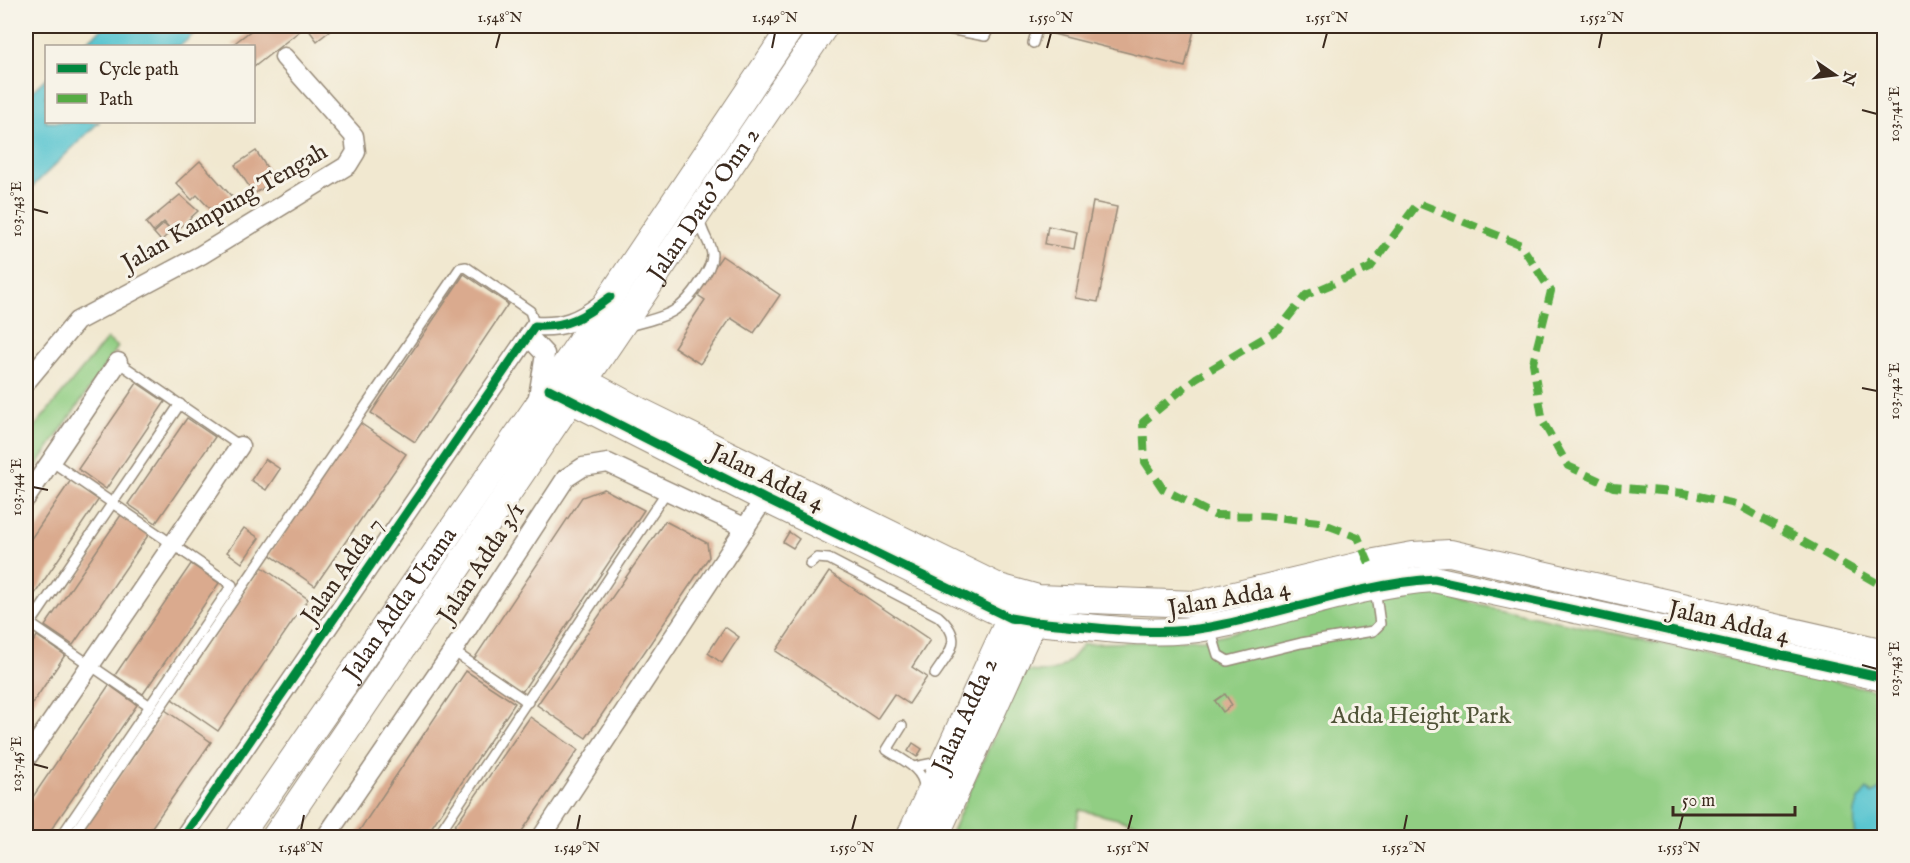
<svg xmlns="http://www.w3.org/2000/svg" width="1910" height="863" font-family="'IM FELL English',serif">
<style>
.green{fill:#91ce83;stroke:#667c50;stroke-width:1.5}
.water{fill:#58c5d0;stroke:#4a7877;stroke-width:1.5}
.building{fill:#daaa8e}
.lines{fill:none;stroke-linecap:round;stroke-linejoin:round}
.lane-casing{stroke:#968977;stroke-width:12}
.street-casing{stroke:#968977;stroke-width:21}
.secondary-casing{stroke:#968977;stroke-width:28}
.lane{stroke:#fff;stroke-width:9}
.street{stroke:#fff;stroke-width:18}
.secondary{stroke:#fff;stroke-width:26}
.quiet{stroke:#55ab43;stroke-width:8;stroke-dasharray:15 8;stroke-linecap:butt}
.cycleway-casing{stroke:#f7f3e8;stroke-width:13}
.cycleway{stroke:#00873e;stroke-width:9}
.ticks{fill:none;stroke:#3b2a1e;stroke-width:2}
.labels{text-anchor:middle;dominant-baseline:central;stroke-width:6;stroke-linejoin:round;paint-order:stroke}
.street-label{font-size:24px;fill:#3b2a1e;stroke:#f7f3e8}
.park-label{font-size:24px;fill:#505337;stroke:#f7f3e8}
.neatline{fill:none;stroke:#3b2a1e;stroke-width:2}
.ticks-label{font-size:15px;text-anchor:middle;fill:#3b2a1e}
</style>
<rect width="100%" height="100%" fill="#f7f3e8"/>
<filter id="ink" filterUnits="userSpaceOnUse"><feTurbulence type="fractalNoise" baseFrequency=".0167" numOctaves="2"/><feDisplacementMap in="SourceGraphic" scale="12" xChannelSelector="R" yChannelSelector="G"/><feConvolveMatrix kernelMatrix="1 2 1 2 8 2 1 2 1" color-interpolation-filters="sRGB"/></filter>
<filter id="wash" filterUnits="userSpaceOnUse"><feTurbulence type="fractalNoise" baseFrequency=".008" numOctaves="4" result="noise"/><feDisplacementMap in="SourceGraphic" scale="24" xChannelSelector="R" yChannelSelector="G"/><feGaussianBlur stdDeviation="1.35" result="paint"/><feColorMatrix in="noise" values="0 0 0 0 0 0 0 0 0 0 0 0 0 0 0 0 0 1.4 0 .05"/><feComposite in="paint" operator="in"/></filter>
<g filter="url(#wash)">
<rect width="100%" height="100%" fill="#f1e8d0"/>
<g class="green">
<path d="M107,339L118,347L26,481V437Z"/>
<path d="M1428,593L1884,692V837L1197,838L1080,810L1073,837L949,838L1023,670C1055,676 1065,669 1083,644L1204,639L1374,600Z"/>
</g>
<g class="water">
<path d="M106,26H203L180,46H80Z"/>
<path d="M46,78V122H99L26,193V97Z"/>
<path d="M1884,780V837H1856C1853,818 1853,804 1867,789L1871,794L1884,787L1881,781Z"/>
</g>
<g id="blocks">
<g class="building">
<path d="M257,26H327L331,30L317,41L306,26L254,67V46L232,45Z"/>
<path d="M1055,26L1159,27L1195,26L1185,67L1053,34Z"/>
<path d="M256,151L275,180L254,194L235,165Z"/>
<path d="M200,161L233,198L215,214L197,195L192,200L176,183Z"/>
<path d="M180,195L198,211L174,233L164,222L153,232L146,223Z"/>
<path d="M1093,202L1117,207L1098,302L1075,298Z"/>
<path d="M164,224L171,231L161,241L154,233Z"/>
<path d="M1048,226L1077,232L1074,249L1045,244Z"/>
<path d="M722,256L780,295L754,333L731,318L700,364L674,347L705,300L696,294Z"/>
<path d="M464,274L508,304L415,442L371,413Z"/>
<path d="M137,383L165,402L106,489L78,469Z"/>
<path d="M187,418L215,437L156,523L128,504Z"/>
<path d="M360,423L406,454L315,586L269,554Z"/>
<path d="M265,459L280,469L266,490L251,480Z"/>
<path d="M71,480L99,499L26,607V546Z"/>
<path d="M604,489L644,510L522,692L474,659L582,497Z"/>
<path d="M121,515L149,534L73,645L45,626Z"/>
<path d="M665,521L707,543L709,557L586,738L537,705Z"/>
<path d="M244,528L259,538L242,563L227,552Z"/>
<path d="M789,532L799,539L793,548L783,542Z"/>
<path d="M191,564L219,583L143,694L115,675Z"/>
<path d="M262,567L308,599L218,731L172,699Z"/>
<path d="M829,572L930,640L912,667L927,677L909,704L894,694L877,719L776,651Z"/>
<path d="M725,627L739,637L722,663L708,653Z"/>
<path d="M37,636L65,655L26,713V653Z"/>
<path d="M466,671L515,703L446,806L425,837H355Z"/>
<path d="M109,685L137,705L46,837H26V807Z"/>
<path d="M1225,694L1232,705L1223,712L1215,701Z"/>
<path d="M165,710L211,742L145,837H77Z"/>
<path d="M530,717L578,750L518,837H447Z"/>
<path d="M913,743L922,749L917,757L908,751Z"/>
</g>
</g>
</g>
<g filter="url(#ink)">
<use href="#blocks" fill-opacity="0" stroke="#968977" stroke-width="1.5"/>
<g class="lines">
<g class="lane-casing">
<g id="lane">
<path d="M933,26L985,36L990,26"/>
<path d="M1033,43L1038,26"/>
<path d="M628,326C665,316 680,315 701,281C706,273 712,265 712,255C712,245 701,233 700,220"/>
<path d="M118,362L240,446"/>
<path d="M51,461L232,585L60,838"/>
<path d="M810,564L817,558L829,559L938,616C964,639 951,650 935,674"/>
<path d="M26,621L150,706"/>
<path d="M1210,629L1218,655L1228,661L1301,643L1373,631L1380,624L1375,588"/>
<path d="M26,630L180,404"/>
<path d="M453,651L528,702"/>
<path d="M902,726L887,750C901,759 925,769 924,789"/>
<path d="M914,767L934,763L939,758"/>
<path d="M71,838L460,268L466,267L530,311L535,326"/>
<path d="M436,838L667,491"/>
</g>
</g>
<g class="street-casing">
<g id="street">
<path d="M528,336L545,354L538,397"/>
<path d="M26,382L77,321L201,255L348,165L356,152L354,136L284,57"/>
<path d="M26,498L118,362"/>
<path d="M26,759L240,446"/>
<path d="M183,838L535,326C562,328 579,321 600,305"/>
<path d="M325,838L453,651L566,478L583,467L608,463L746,528"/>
<path d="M541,838L770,490"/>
</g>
</g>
<g class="secondary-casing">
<g id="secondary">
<path d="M562,369L638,410L999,587L1038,598L1196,604L1369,563L1413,555L1450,553L1884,652"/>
<path d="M549,389L765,499L1010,618L1033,622C1090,626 1153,638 1210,627C1285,613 1358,584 1434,579L1884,678"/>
<path id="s1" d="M238,838L536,408L792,26"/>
<path id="s2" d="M274,838L825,26"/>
<path id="s3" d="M909,838L1010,618L1014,603"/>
<path d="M935,838L1033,622L1036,607"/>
</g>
</g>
<use href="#lane" class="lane"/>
<use href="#street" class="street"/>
<use href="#secondary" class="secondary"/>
<path class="quiet" d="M1369,563L1358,537L1319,522L1266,516L1214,515L1163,489L1145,462L1143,422L1196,378L1279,329L1306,295L1370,268L1418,203L1521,245L1551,291L1533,363L1543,422L1568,466L1613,487L1684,493L1736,504L1879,584L1884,589"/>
<g class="cycleway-casing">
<g id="cycleway">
<path d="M549,389L765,499L1010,618L1033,622C1090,626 1153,638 1210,627C1285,613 1358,584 1434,579L1884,678"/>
<path d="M183,838L535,326C567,328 585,316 610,297"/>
</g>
</g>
<use href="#cycleway" class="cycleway"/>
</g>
</g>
<path class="ticks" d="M496,48L500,33M772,48L775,33M1047,48L1051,33M1323,48L1327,33M1599,48L1602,33M1862,110L1877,114M33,209L48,213M1862,388L1877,391M33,487L48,490M1862,665L1877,669M33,764L48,768M301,830L304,815M577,830L580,815M852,830L856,815M1128,830L1132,815M1404,830L1407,815M1679,830L1683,815"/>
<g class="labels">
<g class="street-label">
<text stroke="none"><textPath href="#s2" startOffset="766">Jalan Dato' Onn 2</textPath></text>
<text transform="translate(225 208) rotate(-30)">Jalan Kampung Tengah</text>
<text transform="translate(767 478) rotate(26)">Jalan Adda 4</text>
<text transform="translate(482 563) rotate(-57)">Jalan Adda 3/1</text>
<text transform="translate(343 571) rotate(-55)">Jalan Adda 7</text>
<text transform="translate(1229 599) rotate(-10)">Jalan Adda 4</text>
<text stroke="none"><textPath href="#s1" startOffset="285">Jalan Adda Utama</textPath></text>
<text transform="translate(1729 623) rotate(13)">Jalan Adda 4</text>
<text stroke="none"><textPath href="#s3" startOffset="135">Jalan Adda 2</textPath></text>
</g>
<g class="park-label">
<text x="1421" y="716">Adda Height Park</text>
</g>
</g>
<rect width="1910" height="863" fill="none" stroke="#f7f3e8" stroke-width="66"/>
<rect x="45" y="45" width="210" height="78" fill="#f7f3e8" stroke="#aca397" stroke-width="1.5"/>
<rect x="57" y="64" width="30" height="9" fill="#00873e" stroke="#aca397" stroke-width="1.5"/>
<text x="99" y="75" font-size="18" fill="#3b2a1e">Cycle path</text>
<rect x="57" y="94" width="30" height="9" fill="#55ab43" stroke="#aca397" stroke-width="1.5"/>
<text x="99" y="105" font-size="18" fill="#3b2a1e">Path</text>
<g transform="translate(1835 75) rotate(104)" stroke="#f7f3e8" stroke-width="4.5" paint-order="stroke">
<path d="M0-4.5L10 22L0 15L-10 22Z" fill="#3b2a1e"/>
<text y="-9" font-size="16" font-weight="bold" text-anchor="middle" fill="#3b2a1e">N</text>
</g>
<path d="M1673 806v9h122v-9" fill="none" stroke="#3b2a1e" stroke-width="3"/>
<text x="1682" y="806" font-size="18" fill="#3b2a1e" stroke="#f7f3e8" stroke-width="4.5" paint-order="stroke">50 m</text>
<rect x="33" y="33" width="1844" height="797" class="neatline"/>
<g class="ticks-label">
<text x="500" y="22">1.548°N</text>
<text x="775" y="22">1.549°N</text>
<text x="1051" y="22">1.550°N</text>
<text x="1327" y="22">1.551°N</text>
<text x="1602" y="22">1.552°N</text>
<text transform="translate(1894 114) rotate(-90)" y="5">103.741°E</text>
<text transform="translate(16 209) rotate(-90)" y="5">103.743°E</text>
<text transform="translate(1894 391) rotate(-90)" y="5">103.742°E</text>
<text transform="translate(16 487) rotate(-90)" y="5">103.744°E</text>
<text transform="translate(1894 669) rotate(-90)" y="5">103.743°E</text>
<text transform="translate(16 764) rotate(-90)" y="5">103.745°E</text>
<text x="301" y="852">1.548°N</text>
<text x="577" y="852">1.549°N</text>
<text x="852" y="852">1.550°N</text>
<text x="1128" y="852">1.551°N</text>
<text x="1404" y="852">1.552°N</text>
<text x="1679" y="852">1.553°N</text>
</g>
</svg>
